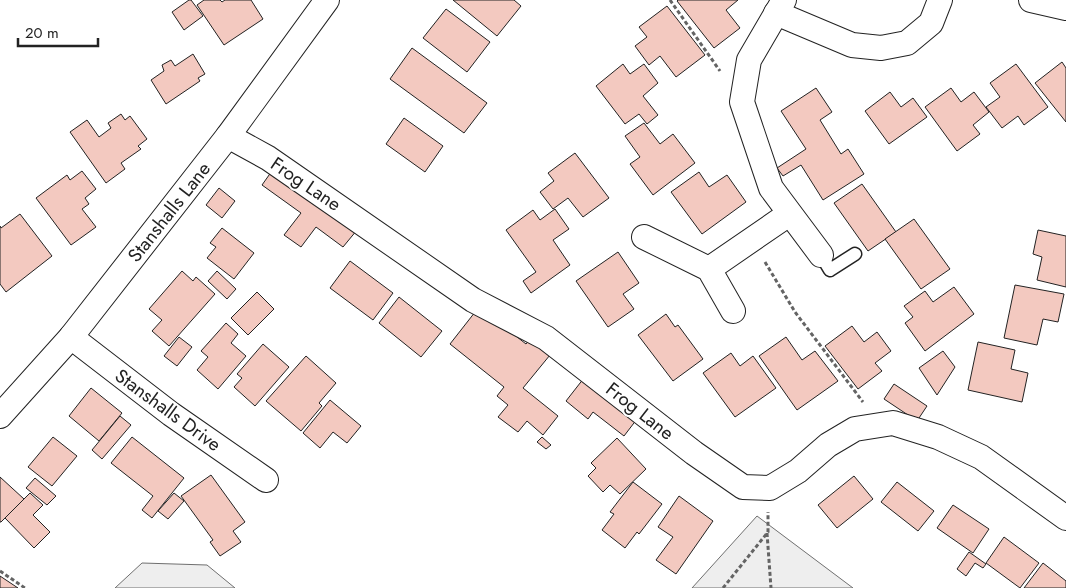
<svg xmlns="http://www.w3.org/2000/svg" width="1066" height="588" font-family="Jost,sans-serif">
<style>
.green{fill:#eee;stroke:#6f6f6f}
.building{fill:#f3c9c0;stroke:#222}
.lines{fill:none;stroke-linecap:round;stroke-linejoin:round}
.lane-casing{stroke:#222;stroke-width:15}
.street-casing{stroke:#222;stroke-width:26}
.path{stroke:#646464;stroke-width:3;stroke-dasharray:4 2.5;stroke-linecap:butt}
.lane{stroke:#fff;stroke-width:12}
.street{stroke:#fff;stroke-width:24}
.labels{text-anchor:middle;dominant-baseline:central;stroke-width:4;stroke-linejoin:round;paint-order:stroke}
.street-label{font-size:19px;fill:#222;stroke:#fff}
</style>
<rect width="100%" height="100%" fill="#fff"/>
<g class="green">
<path d="M757,516L853,588H692Z"/>
<path d="M142,563L207,565L235,588H115Z"/>
</g>
<g class="building">
<path d="M189,0H191L203,16L184,30L172,12Z"/>
<path d="M204,0H220L222,2L225,0H251L263,19L224,45L197,5Z"/>
<path d="M453,0H514L521,6L497,36Z"/>
<path d="M678,0H738L726,10L740,28L714,48L677,1Z"/>
<path d="M667,6L705,55L676,77L660,56L649,65L635,46L647,37L639,27Z"/>
<path d="M446,9L490,42L467,72L423,38Z"/>
<path d="M412,48L487,103L464,133L390,79Z"/>
<path d="M193,54L205,74L198,78L200,81L166,104L151,80L164,71L162,65L171,60L175,66Z"/>
<path d="M1062,62L1066,68V122L1035,83Z"/>
<path d="M623,64L630,74L644,64L658,83L643,96L658,115L647,124L639,114L625,124L596,86Z"/>
<path d="M1016,64L1048,107L1024,125L1018,116L1002,128L986,107L1000,97L990,83Z"/>
<path d="M816,88L832,112L820,120L841,154L848,149L864,174L823,200L801,165L783,176L777,168L806,149L781,111Z"/>
<path d="M951,88L961,102L974,92L989,112L973,125L980,134L957,151L925,107Z"/>
<path d="M890,92L901,107L913,98L927,117L889,144L865,111Z"/>
<path d="M121,114L125,120L130,116L147,139L138,146L141,149L121,163L125,169L106,183L70,132L87,120L99,137L111,128L108,123Z"/>
<path d="M404,118L443,146L425,172L386,144Z"/>
<path d="M644,123L660,144L673,134L695,163L653,195L630,164L640,157L625,136Z"/>
<path d="M575,153L609,198L583,217L568,198L553,209L540,192L554,181L548,173Z"/>
<path d="M274,168L357,230L343,247L316,227L301,247L284,235L301,213L262,185Z"/>
<path d="M82,171L96,189L85,198L89,204L82,209L96,227L71,245L36,198L67,175L70,180Z"/>
<path d="M699,172L709,187L727,175L746,202L702,234L671,192Z"/>
<path d="M862,184L896,232L868,251L834,203Z"/>
<path d="M219,188L235,201L222,218L206,205Z"/>
<path d="M555,209L569,229L553,240L570,265L531,293L523,281L536,272L506,230L533,210L540,220Z"/>
<path d="M20,214L52,256L6,292L0,284V226L1,228Z"/>
<path d="M914,219L950,269L921,289L885,239Z"/>
<path d="M222,228L254,253L234,279L207,258L216,247L210,243Z"/>
<path d="M1038,230L1066,236V287L1037,280L1042,257L1033,254Z"/>
<path d="M618,252L639,283L623,294L634,309L608,327L576,281Z"/>
<path d="M350,261L393,293L373,320L330,288Z"/>
<path d="M182,271L193,281L196,277L215,294L169,346L152,331L162,320L149,309Z"/>
<path d="M217,271L236,289L227,299L208,281Z"/>
<path d="M1015,285L1064,294L1058,322L1043,319L1037,345L1004,338Z"/>
<path d="M954,287L974,314L925,351L905,323L913,317L904,306L925,291L933,302Z"/>
<path d="M257,292L274,309L248,335L231,318Z"/>
<path d="M399,297L442,331L421,357L379,323Z"/>
<path d="M479,307L526,344L530,339L550,355L523,388L558,416L543,435L527,421L518,432L498,417L508,405L497,396L504,387L450,344Z"/>
<path d="M666,314L675,327L678,325L703,359L673,381L638,335Z"/>
<path d="M226,323L238,334L231,343L246,356L218,389L197,370L208,357L201,351Z"/>
<path d="M852,326L864,342L877,332L891,351L875,363L882,371L858,389L825,346Z"/>
<path d="M179,337L192,347L177,366L164,356Z"/>
<path d="M786,337L802,360L815,351L838,381L797,410L759,356Z"/>
<path d="M978,342L1015,350L1011,369L1028,373L1022,402L968,390Z"/>
<path d="M263,344L289,367L255,406L234,387L242,378L237,374Z"/>
<path d="M943,351L955,367L937,395L919,368Z"/>
<path d="M731,353L740,366L753,356L776,388L735,417L703,373Z"/>
<path d="M306,356L336,383L319,403L322,406L301,431L266,401Z"/>
<path d="M584,378L637,419L624,436L593,412L588,419L566,401Z"/>
<path d="M894,384L927,406L917,421L884,399Z"/>
<path d="M91,388L122,413L99,441L69,416Z"/>
<path d="M330,400L361,426L347,443L333,432L320,448L303,433Z"/>
<path d="M120,416L131,425L102,459L92,450Z"/>
<path d="M53,437L77,456L52,486L28,467Z"/>
<path d="M132,437L184,478L152,518L142,510L153,496L111,463Z"/>
<path d="M542,437L551,445L546,449L537,442Z"/>
<path d="M617,438L646,469L620,494L610,485L603,492L588,476L596,468L591,463Z"/>
<path d="M211,475L245,522L233,531L241,542L220,556L210,542L213,540L181,496Z"/>
<path d="M854,476L873,499L837,528L818,505Z"/>
<path d="M0,477L24,499L1,522H0Z"/>
<path d="M35,478L56,496L47,505L26,488Z"/>
<path d="M633,482L662,504L639,534L637,532L625,548L602,530L614,514L610,512Z"/>
<path d="M897,482L934,511L918,531L881,502Z"/>
<path d="M30,493L43,505L33,515L50,532L34,548L5,518Z"/>
<path d="M174,493L184,501L168,519L158,511Z"/>
<path d="M679,496L713,521L676,574L656,560L673,537L658,527Z"/>
<path d="M953,505L989,529L973,553L937,528Z"/>
<path d="M1004,537L1039,563L1020,588L986,563Z"/>
<path d="M969,552L986,564L983,568L975,563L966,576L957,569Z"/>
<path d="M1043,563L1066,581V588H1024Z"/>
<path d="M0,576L18,588H0Z"/>
</g>
<g class="lines">
<g class="lane-casing">
<path id="lane" d="M821,255L830,270L855,254"/>
</g>
<g class="street-casing">
<g id="street">
<path d="M784,0L749,60L742,102L771,188L821,255"/>
<path d="M1031,0L1066,8"/>
<path d="M776,13L852,45L881,48L907,43L931,23L940,0"/>
<path d="M228,136L268,158L473,300L546,338L694,453L743,487L770,488L798,471L828,445L855,429L893,423L938,437L981,457L1066,518"/>
<path d="M644,237L709,269L733,311"/>
<path d="M709,269L789,214"/>
<path d="M71,337L171,414L266,480"/>
<path d="M0,416L71,337L228,136L327,0"/>
</g>
</g>
<g class="path">
<path d="M670,0L720,71"/>
<path d="M765,262L795,312L863,402"/>
<path d="M767,533L771,588"/>
<path d="M0,571L25,588"/>
<path d="M723,588L768,532V512"/>
</g>
<use href="#lane" class="lane"/>
<use href="#street" class="street"/>
</g>
<g class="labels">
<g class="street-label">
<text transform="translate(306 184) rotate(34)">Frog Lane</text>
<text transform="translate(169 212) rotate(-52)">Stanshalls Lane</text>
<text transform="translate(168 410) rotate(36)">Stanshalls Drive</text>
<text transform="translate(640 411) rotate(38)">Frog Lane</text>
</g>
</g>
<path d="M18 38v8h80v-8" fill="none" stroke="#222222" stroke-width="2.5"/>
<text x="25" y="38" font-size="15" fill="#222222" stroke="#ffffff" stroke-width="4" paint-order="stroke">20 m</text>
</svg>
